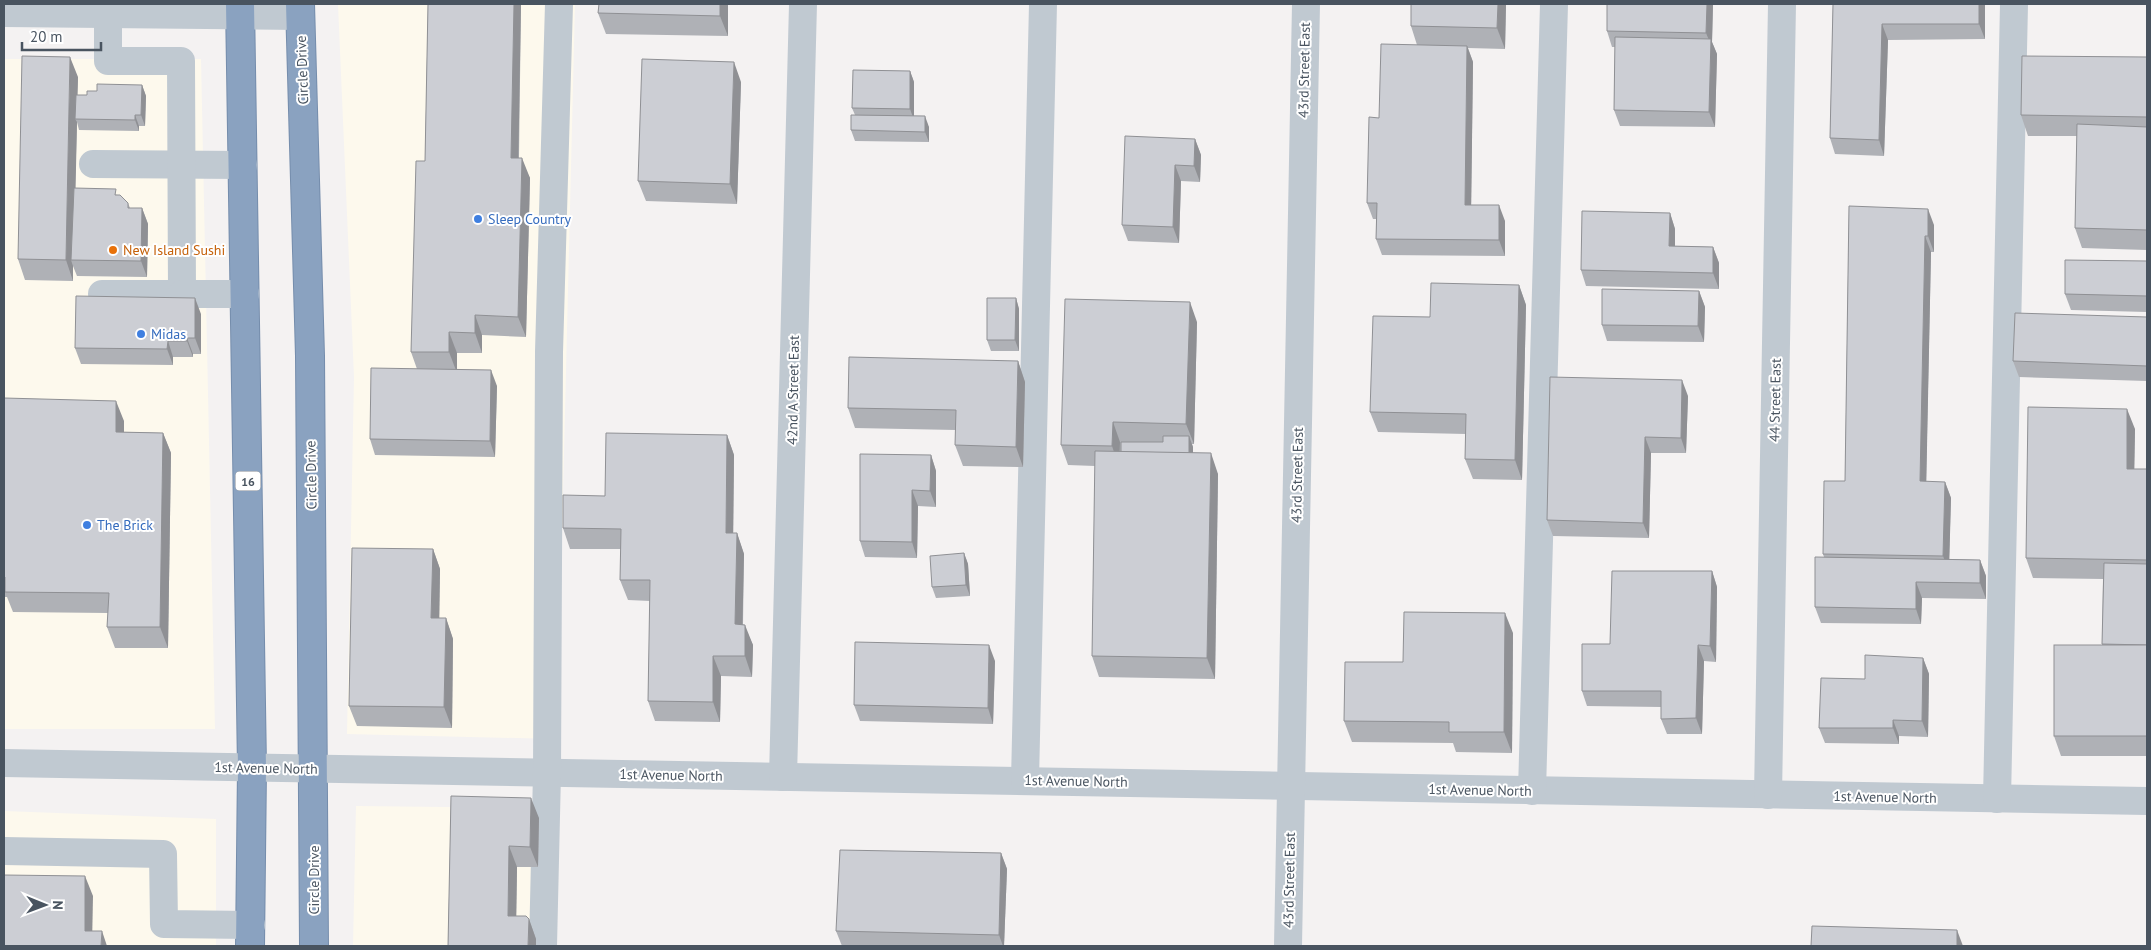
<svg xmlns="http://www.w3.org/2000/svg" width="2151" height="950" font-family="'PT Sans',sans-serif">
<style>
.commercial{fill:#fdf9ed}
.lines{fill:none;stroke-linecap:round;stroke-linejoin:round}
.highway-casing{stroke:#758dac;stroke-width:30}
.minor{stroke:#c0c9d1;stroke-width:28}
.highway{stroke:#8aa2c0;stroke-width:28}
.wall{fill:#afb1b6}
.shaded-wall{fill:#8f9094}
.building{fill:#ccced4;stroke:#8f9094}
.shop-dot{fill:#3f7fe0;stroke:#fff;stroke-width:2}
.food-dot{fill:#e8710a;stroke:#fff;stroke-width:2}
.labels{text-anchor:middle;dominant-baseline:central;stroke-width:4;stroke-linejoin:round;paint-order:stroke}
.shield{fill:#fff;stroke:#808790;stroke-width:1}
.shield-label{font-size:12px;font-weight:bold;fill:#495460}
.street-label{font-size:14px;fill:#495460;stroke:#fff}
.shop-label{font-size:14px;fill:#366cbe;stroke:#fff;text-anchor:start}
.food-label{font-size:14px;fill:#c56008;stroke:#fff;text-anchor:start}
</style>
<rect width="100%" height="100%" fill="#f4f2f2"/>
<g class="commercial">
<path d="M338,4H575L557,739L347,734L354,377Z"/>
<path d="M4,59H201L215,729H4Z"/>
<path d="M356,806L533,808L530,946H353Z"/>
<path d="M4,811L216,819V946H4Z"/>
</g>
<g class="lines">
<g class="highway-casing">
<g id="highway">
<path d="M240,4L252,768L250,946"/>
<path d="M300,4L310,356L314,946"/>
</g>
</g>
<g class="minor">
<path d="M4,13L300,16"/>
<path d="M93,164L243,165"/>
<path d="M102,294H182L181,61H108V14"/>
<path d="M182,294H245"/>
<path d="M4,763L2147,801"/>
<path d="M783,777L803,4"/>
<path d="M1025,780L1043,4"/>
<path d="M1532,791L1554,4"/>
<path d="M1768,795L1782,4"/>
<path d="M1997,799L2014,4"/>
<path d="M4,851L163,854L164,924L251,925"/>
<path d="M543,946L547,773L549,352L559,4"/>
<path d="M1288,946L1306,4"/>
</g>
<use href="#highway" class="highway"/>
</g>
<g class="wall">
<path d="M428,4H521L519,158L530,178L526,337L482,335V353H457V369L497,386L495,457L375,455L370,439L417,369L411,352L425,161Z"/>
<path d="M599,4H728V36L606,34L598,13Z"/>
<path d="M1411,4H1506L1505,49L1468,48L1473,62L1471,205L1505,221V256L1382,255L1376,239V219H1373L1367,203L1379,118L1417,45L1411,26Z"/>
<path d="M1607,4H1713L1712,42L1717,54L1715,127L1620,126L1614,110L1615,47H1612L1607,31Z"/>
<path d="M1833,4H1985V39L1888,40L1884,156L1835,154L1830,138Z"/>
<path d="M2147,57V250L2082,248L2075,228L2077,136H2028L2021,115Z"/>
<path d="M910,71L914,82V116L929,127V142L855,141L851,130L855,115L852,108Z"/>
<path d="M78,77L77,95H87L97,91L142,85L146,96L145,126H139V131L79,130L77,122L75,188L118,195L128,203L130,208H142L148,224L147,277L77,276L73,266V281L25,280L18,259Z"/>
<path d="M741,82L737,204L646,201L638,181Z"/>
<path d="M1195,139L1201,155L1200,182L1181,181L1179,243L1128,241L1122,225Z"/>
<path d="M1849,206L1934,225V252H1931L1926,482H1945L1951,498L1949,559L1980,560L1986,576V599L1922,598L1921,624L1821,623L1815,607L1824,557L1823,554L1845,481Z"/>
<path d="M1670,213L1675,229V246L1713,247L1719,263V289L1586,286L1581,270Z"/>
<path d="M2147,261V312L2071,310L2065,294Z"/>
<path d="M1519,285L1526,305L1522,480L1473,479L1465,459L1466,434L1378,432L1370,412L1430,317Z"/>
<path d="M1699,291L1705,307L1704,342L1607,341L1602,325Z"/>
<path d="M1016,298L1019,309V351H991L987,340Z"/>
<path d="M201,314V354H193V357H173V365L81,364L75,348Z"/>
<path d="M2147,317V381L2019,377L2013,361Z"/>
<path d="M1197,322L1194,444H1192L1193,447V453L1218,474L1215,679L1099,677L1092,656L1095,466L1068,465L1061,445Z"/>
<path d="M1018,361L1025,382L1023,467L963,466L955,445L956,430L855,428L848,408Z"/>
<path d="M1688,396L1686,453H1651L1649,538L1553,536L1547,520Z"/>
<path d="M4,398L124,421V432L163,433L171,453L168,648H115L107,627L108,613L13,612L7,597H4Z"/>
<path d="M2135,429L2134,469H2147V756H2061L2054,736L2102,645L2103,579L2033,578L2026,558Z"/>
<path d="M727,435L734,455L733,533H737L744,554L743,624L753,645L752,677L721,676L720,722L655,721L648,701L650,601L628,600L620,580L621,549H570L563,528L605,496Z"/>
<path d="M931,455L936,471V507L918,506L917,558L865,557L860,541Z"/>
<path d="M433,549L440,569L439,618H446L453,639L452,728L357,726L349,706Z"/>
<path d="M964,553L968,564L970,596L936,598L932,587Z"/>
<path d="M1712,571L1717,587L1716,662L1704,661L1702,734H1667L1661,719V707L1587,706L1582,691L1610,644Z"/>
<path d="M1513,633L1512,753L1456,752L1453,743L1352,742L1344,721L1403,662Z"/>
<path d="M1923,658L1929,674L1928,737L1899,736V744L1825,743L1819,728L1865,679Z"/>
<path d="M995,661L993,724L860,721L854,705Z"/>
<path d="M451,796L539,818L538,867H517L516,916L529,919L536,939L448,946Z"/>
<path d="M1001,853L1007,869L1004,946H842L836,931Z"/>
</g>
<g class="shaded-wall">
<path d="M514,4H521L518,178L511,158Z"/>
<path d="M720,4H728V36L720,16Z"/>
<path d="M1498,4H1506L1505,49L1497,28Z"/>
<path d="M1707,4H1713L1712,42L1717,54L1715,127L1709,112L1711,45L1706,33Z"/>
<path d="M1979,4H1985V39L1979,24Z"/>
<path d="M1882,24L1888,40L1884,156L1879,140Z"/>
<path d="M1467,46L1473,62L1471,220L1465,205Z"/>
<path d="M70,57L78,77L77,119H75L77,122L74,260H71L73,266V281L66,260Z"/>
<path d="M734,62L741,82L737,204L730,184Z"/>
<path d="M910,71L914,82V120L910,109Z"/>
<path d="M142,85L146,96L145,126L141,115Z"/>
<path d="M135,115L139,126V131L135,120Z"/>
<path d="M925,116L929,127V142L925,132Z"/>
<path d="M1195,139L1201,155L1200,182L1194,166Z"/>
<path d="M522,158L530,178L526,337L518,317Z"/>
<path d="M1175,165L1181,181L1179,243L1173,227Z"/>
<path d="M1499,205L1505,221V256L1499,240Z"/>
<path d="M142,208L148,224L147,277L141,261Z"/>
<path d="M1928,209L1934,225V252L1928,236Z"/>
<path d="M1670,213L1675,229V262L1669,246Z"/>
<path d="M1925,236L1931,252L1926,497L1920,481Z"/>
<path d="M1713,247L1719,263V289L1713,273Z"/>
<path d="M1519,285L1526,305L1522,480L1515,460Z"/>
<path d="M1699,291L1705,307L1704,342L1698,326Z"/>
<path d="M195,298L201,314V354L195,338Z"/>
<path d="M1016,298L1019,309V351L1015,340Z"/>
<path d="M1190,302L1197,322L1194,444L1186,424Z"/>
<path d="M475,315L482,335V353L475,333Z"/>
<path d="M449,332L457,353V373L449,352Z"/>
<path d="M187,338L193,354V357L187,341Z"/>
<path d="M168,341L173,357V365L167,349Z"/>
<path d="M1018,361L1025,382L1023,467L1016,447Z"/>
<path d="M491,370L497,386L495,457L490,441Z"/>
<path d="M1682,380L1688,396L1686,453L1681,438Z"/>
<path d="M116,401L124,421V453L116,432Z"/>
<path d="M2127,409L2135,429L2134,489L2127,469Z"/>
<path d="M1113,422L1120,442L1119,467L1112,446Z"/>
<path d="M163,433L171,453L168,648L160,627Z"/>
<path d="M727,435L734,455L733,554L726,533Z"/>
<path d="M1189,436L1193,447V468L1189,457Z"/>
<path d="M1645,437L1651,453L1649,538L1643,523Z"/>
<path d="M1211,453L1218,474L1215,679L1207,658Z"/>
<path d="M931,455L936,471V507L930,491Z"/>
<path d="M1945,482L1951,498L1949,572L1943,556Z"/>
<path d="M912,490L918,506L917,558L912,542Z"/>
<path d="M737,533L744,554L742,645L735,624Z"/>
<path d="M433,549L440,569L439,638L431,618Z"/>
<path d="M964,553L968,564L970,596L966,585Z"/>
<path d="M1980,560L1986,576V599L1980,583Z"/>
<path d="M1712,571L1717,587L1716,662L1710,646Z"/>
<path d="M1916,582L1922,598L1921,624L1916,609Z"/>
<path d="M1505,613L1513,633L1512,753L1504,732Z"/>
<path d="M446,618L453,639L452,728L444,707Z"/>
<path d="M745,625L753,645L752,677L745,656Z"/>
<path d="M989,645L995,661L993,724L988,708Z"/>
<path d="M1698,645L1704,661L1702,734L1696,718Z"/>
<path d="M713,656L721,676L720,722L713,702Z"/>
<path d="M1923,658L1929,674L1928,737L1922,721Z"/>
<path d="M1893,720L1899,736V744L1893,728Z"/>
<path d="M531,798L539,818L538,867L530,847Z"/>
<path d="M509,846L517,867L516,936L508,916Z"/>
<path d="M1001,853L1007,869L1004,946H1003L999,935Z"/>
<path d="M85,876L93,896L92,946L85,931Z"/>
<path d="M529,919L536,939V946H528Z"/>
<path d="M1957,930L1963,946H1957Z"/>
<path d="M102,931L107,946H101Z"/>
</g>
<g class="building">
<path d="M428,4H514L511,158H522L518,317L475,315V333L449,332V352H411L416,161H425Z"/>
<path d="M599,4H720V16L598,13Z"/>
<path d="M1411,4H1498L1497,28L1411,26Z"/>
<path d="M1607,4H1707L1706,33L1607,31Z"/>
<path d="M1833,4H1979V24H1882L1879,140L1830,138Z"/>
<path d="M1615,37L1711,39L1709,112L1614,110Z"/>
<path d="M1381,44L1467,46L1465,205H1499V240L1376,239L1377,203H1367L1369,117L1379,118Z"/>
<path d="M22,56L70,57L66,260L18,259Z"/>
<path d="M2022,56L2147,57V117L2021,115Z"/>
<path d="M642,59L734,62L730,184L638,181Z"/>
<path d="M853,70L910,71V109L852,108Z"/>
<path d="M97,84L142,85L141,115H135V120L75,119L76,95H87V91H97Z"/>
<path d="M851,115L925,116V132L851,130Z"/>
<path d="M2077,124L2147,127V230L2075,228Z"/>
<path d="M1125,136L1195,139L1194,166L1175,165L1173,227L1122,225Z"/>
<path d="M74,188L116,189L115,195H120L128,203V208H142L141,261L71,260Z"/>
<path d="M1849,206L1928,209V236H1925L1920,481L1945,482L1943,556L1823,554L1824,481H1845Z"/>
<path d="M1582,211L1670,213L1669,246L1713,247V273L1581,270Z"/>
<path d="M2065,260L2147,261V296L2065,294Z"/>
<path d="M1431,283L1519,285L1515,460L1465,459L1466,414L1370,412L1373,316L1430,317Z"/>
<path d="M1602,289L1699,291L1698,326L1602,325Z"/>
<path d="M76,296L195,298V338H187V341H168L167,349L75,348Z"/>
<path d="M987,298H1016L1015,340H987Z"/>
<path d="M1065,299L1190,302L1186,424L1113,422L1112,446L1061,445Z"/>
<path d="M2015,313L2147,317V366L2013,361Z"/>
<path d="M849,357L1018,361L1016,447L955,445L956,410L848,408Z"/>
<path d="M371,368L491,370L490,441L370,439Z"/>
<path d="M1550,377L1682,380L1681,438L1645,437L1643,523L1547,520Z"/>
<path d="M4,398L116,401V432L163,433L160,627H107L109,593L5,592V577H4Z"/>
<path d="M2028,407L2127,409V469H2147V560L2026,558Z"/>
<path d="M606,433L727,435L726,533H737L735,624L745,625V656H713V702L648,701L650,580H620L621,529L563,528V495L605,496Z"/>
<path d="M1163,436H1189V453L1121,452V442H1163Z"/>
<path d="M1095,451L1211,453L1207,658L1092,656Z"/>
<path d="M860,454L931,455L930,491L912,490V542L860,541Z"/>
<path d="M352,548L433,549L431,618H446L444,707L349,706Z"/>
<path d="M964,553L966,585L932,587L930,556Z"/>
<path d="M1815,557L1980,560V583L1916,582V609L1815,607Z"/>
<path d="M2104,563L2147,564V645L2102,644Z"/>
<path d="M1612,571H1712L1710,646L1698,645L1696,718L1661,719V691H1582V644H1610Z"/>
<path d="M1404,612L1505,613L1504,732H1449V722L1344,721L1345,662H1403Z"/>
<path d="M855,642L989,645L988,708L854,705Z"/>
<rect x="2054" y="645" width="93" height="91"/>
<path d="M1865,655L1923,658L1922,721L1893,720V728H1819L1821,678L1865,679Z"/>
<path d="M451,796L531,798L530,847L509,846L508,916H526L529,919L528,946H448Z"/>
<path d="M840,850L1001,853L999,935L836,931Z"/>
<path d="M4,875L85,876V931H102L101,946H4Z"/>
<path d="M1812,926L1957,930V946H1811Z"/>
</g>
<g class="shop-dot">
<circle cx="478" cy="219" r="5"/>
<circle cx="141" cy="334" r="5"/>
<circle cx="87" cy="525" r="5"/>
</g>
<circle class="food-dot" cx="113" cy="250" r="5"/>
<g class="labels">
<rect class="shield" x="235.5" y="471.5" width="25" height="19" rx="4"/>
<g class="shield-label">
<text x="248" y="481">16</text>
</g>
<g class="street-label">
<text transform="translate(302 70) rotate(-92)">Circle Drive</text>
<text transform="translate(1304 70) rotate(-89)">43rd Street East</text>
<text transform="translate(793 390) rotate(-89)">42nd A Street East</text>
<text transform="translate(1775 400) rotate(-89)">44 Street East</text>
<text transform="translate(311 475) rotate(-91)">Circle Drive</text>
<text transform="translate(1297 475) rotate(-89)">43rd Street East</text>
<text transform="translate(266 768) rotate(1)">1st Avenue North</text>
<text transform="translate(671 775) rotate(1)">1st Avenue North</text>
<text transform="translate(1076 781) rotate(1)">1st Avenue North</text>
<text transform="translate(1480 790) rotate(1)">1st Avenue North</text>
<text transform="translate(1885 797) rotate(1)">1st Avenue North</text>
<text transform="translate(314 880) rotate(-90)">Circle Drive</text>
<text transform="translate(1289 880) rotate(-89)">43rd Street East</text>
</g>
<g class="shop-label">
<text x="488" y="219">Sleep Country</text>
<text x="151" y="334">Midas</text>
<text x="97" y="525">The Brick</text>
</g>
<g class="food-label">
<text x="123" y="250">New Island Sushi</text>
</g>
</g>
<rect width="2151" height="950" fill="none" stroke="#495460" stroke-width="10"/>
<g transform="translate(45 905) rotate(91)" stroke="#ffffff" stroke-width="4" paint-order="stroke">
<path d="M0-4L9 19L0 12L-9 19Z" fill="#495460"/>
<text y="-8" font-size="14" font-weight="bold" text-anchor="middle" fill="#495460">N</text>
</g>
<path d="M22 42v8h79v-8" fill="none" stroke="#495460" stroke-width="2.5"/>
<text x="30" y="42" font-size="15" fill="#495460" stroke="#ffffff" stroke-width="4" paint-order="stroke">20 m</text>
</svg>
